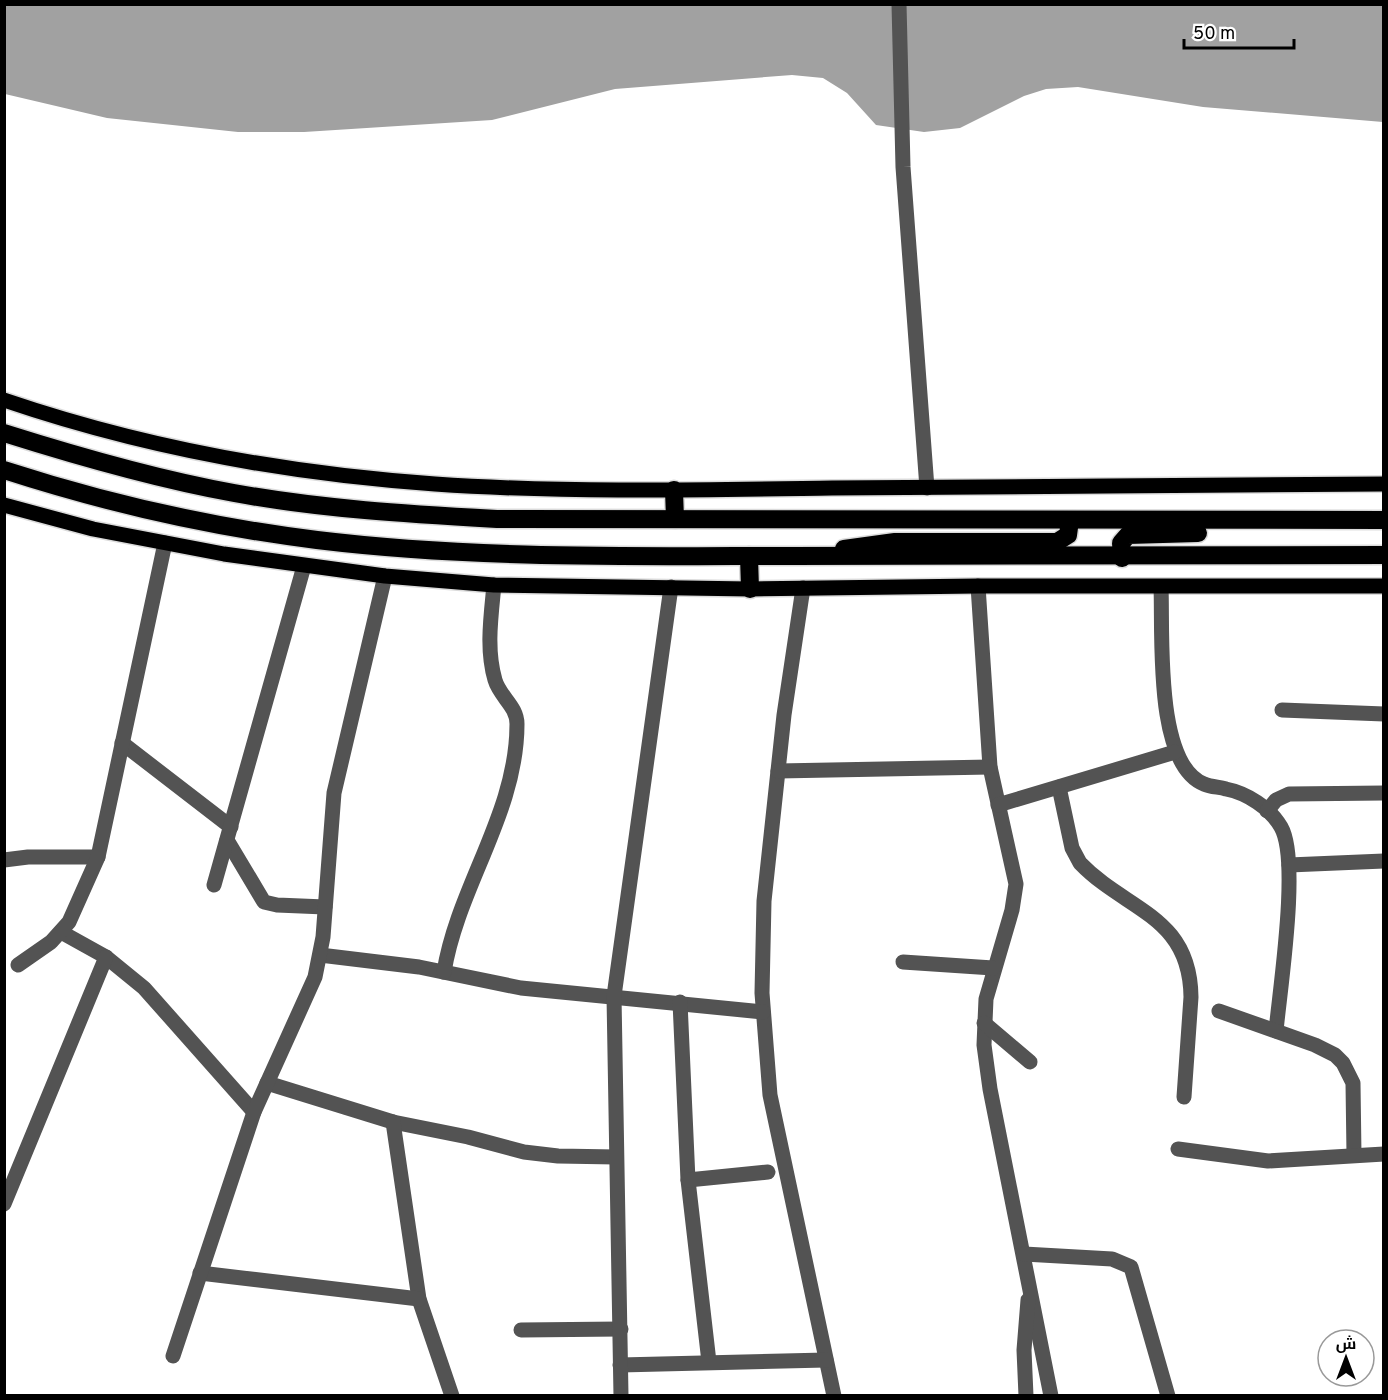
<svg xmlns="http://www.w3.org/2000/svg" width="1388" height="1400" font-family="Overpass,Cairo,sans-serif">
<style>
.water{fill:#a1a1a1}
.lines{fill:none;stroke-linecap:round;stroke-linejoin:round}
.major-casing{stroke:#dbdbdb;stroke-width:18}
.highway-casing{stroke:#dbdbdb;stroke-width:21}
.minor{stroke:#535353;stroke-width:15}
.major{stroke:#000;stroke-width:15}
.highway{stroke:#000;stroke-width:18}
</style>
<rect width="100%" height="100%" fill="#fff"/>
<path class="water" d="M5,5H1383V122L1203,107L1078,87L1046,89L1024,96L960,128L924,132L876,125L847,93L823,78L792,75L615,89L492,120L304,132H238L107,118L5,94Z"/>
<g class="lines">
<g class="major-casing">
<g id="major">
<path d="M4,400C142,447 290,474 435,484C567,493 700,490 832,488C1016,487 1200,485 1384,484"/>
<path d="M4,505L93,529L224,554L385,576L494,585L750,589L978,586H1384"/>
</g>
</g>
<g class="highway-casing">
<g id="highway">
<path d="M4,433C80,457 156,479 234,493C321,509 409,514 497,519L1384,520"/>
<path d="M4,470C106,503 211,527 317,540C473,559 634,556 791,556C988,557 1186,557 1384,555"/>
<path d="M674,490L675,519"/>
<path d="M844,549L895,542H1057L1068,535L1070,520"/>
<path d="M749,556L750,589"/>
<path d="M1122,558L1121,543L1128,535L1198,533"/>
</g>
</g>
<g class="minor">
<path d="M899,4L903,167L927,488"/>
<path d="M978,586L990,767L1016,884L1012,910L986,999L984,1045L990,1089L1051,1396"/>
<path d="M1161,587C1163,633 1154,764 1204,784C1211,787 1219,787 1226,789C1247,793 1270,808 1281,827C1300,860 1280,988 1276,1031"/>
<path d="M803,588L784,715L764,901L762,993L770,1095L834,1396"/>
<path d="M1282,710L1384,714"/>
<path d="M122,743L231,827"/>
<path d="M778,771L990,767"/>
<path d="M1059,787L1072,848L1080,863C1126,911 1190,915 1191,997L1184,1097"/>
<path d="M998,805L1175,752"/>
<path d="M1267,811L1276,800L1289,794L1384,793"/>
<path d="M227,840L264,902L277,905L325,907"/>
<path d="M4,860L28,857H98"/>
<path d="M1289,865L1384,861"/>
<path d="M214,885L304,566"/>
<path d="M61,932L106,957L144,988L254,1112"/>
<path d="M320,955L419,967L521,988L763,1012"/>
<path d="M903,962L993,968"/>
<path d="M18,965L51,942L69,922L98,857L165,543"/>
<path d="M444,972C458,886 517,813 517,724C517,706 500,697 495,680C486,650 491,616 494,585"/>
<path d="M680,1002L688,1180L709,1362"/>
<path d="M1219,1011L1315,1045L1335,1055L1343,1063L1353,1083L1354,1155"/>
<path d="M984,1023L1030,1062"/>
<path d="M267,1083L393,1122L468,1137L524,1152L558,1156L616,1157"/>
<path d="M393,1122L419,1299L452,1396"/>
<path d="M1178,1149L1268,1161L1384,1154"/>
<path d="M688,1180L768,1172"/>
<path d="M4,1204L106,957"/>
<path d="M1024,1254L1112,1259L1131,1267L1168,1396"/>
<path d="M200,1273L419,1299"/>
<path d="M521,1330L621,1329"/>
<path d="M173,1356L254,1112L315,977L323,937L334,793L385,576"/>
<path d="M620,1365L826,1360"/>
<path d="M621,1396L614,996L671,587"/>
<path d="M1026,1396L1024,1350L1028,1300"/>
</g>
<use href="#major" class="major"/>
<use href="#highway" class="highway"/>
</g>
<rect width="1388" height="1400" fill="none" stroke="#000000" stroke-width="12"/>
<g transform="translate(1346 1358)"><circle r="28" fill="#ffffff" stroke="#999999" stroke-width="1.5"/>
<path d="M0-4.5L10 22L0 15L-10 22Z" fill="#000000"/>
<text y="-9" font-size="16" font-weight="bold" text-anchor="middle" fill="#000000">ش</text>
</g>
<path d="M1184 39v9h110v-9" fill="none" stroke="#000000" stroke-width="3"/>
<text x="1193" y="39" font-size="18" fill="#000000" stroke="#ffffff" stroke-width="4.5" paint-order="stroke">50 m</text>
</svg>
